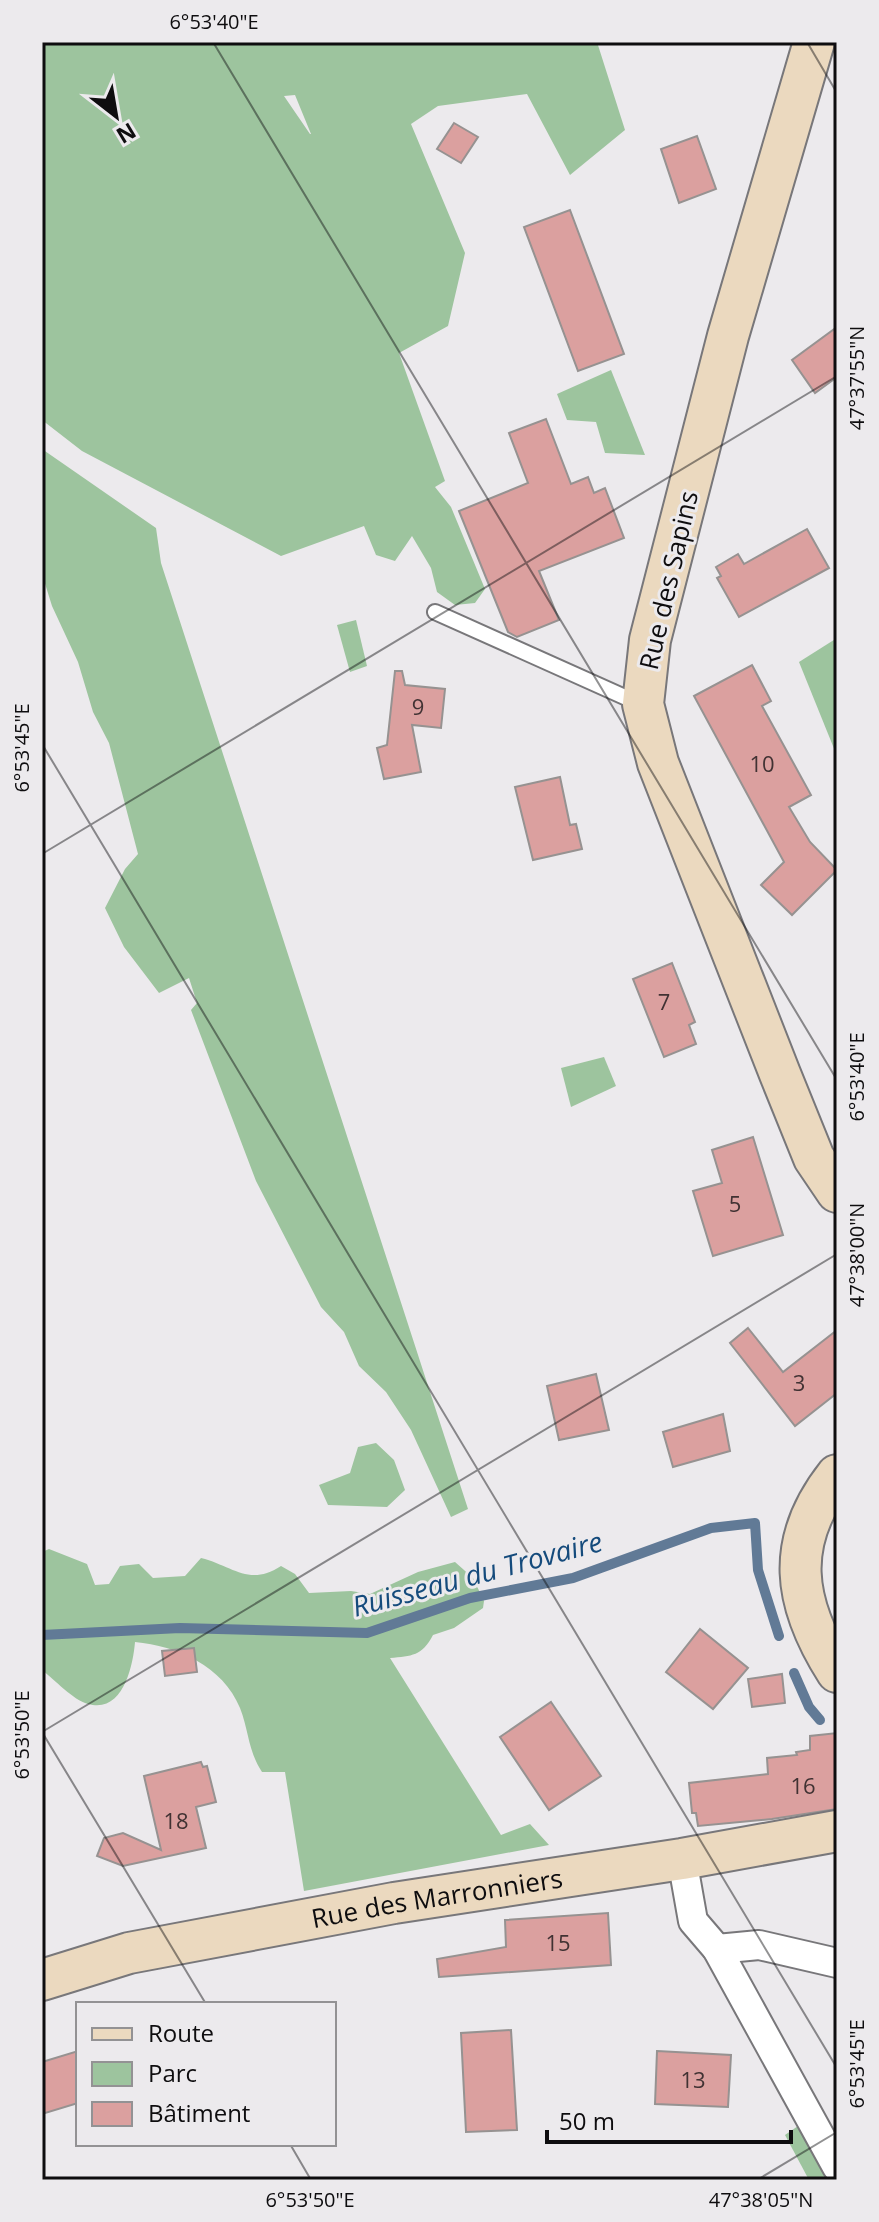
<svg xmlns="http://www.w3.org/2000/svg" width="879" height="2222" font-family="'Open Sans',sans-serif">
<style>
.green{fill:#9dc49e;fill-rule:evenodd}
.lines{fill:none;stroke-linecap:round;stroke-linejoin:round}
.stream{stroke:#617a96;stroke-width:10}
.building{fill:#dba09f;stroke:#969291;stroke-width:2}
.lane-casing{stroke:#78777a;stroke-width:18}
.street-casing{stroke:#78777a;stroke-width:32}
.secondary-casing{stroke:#78777a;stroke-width:44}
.lane{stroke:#fff;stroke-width:14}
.street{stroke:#fff;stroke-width:28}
.secondary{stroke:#ebd9bf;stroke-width:40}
.ticks{fill:none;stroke:#0e0d0f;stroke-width:2;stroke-opacity:0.45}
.labels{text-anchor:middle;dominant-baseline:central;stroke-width:6;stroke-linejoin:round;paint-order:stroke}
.number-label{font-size:22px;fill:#413233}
.street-label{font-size:26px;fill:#0e0d0f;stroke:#eceaed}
.water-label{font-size:28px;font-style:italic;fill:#154b7c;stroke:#eceaed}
.neatline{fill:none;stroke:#0e0d0f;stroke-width:3}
.ticks-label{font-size:20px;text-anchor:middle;fill:#0e0d0f}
</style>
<rect width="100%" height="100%" fill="#eceaed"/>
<g class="green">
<path d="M42,42H597L625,130L570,175L527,94L438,106L411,124L465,253L448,326L399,353L445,481L435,487L451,507L485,589L475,603L455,605L437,592L431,568L412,536L395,561L376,555L364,526L281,556L82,451L42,420ZM295,95L311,134H310L284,96Z"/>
<path d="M611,370L645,455L605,453L596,422L567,420L557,394Z"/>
<path d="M42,449L156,528L161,563L468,1509L451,1517L411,1430L386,1392L359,1366L344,1332L321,1307L256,1181L191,1010L197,1003L189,978L159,993L124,947L105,908L125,869L138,854L109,743L93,712L78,662L52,606L42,574Z"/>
<path d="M356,620L367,666L350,672L337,625Z"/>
<path d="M837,638V756L799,662Z"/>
<path d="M604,1057L616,1086L571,1107L561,1068Z"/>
<path d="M376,1443L394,1460L405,1490L387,1507L328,1505L319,1485L350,1473L358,1447Z"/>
<path d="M49,1549L87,1564L95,1585L109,1584L120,1566L139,1564L153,1578L185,1576L201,1558C233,1566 249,1587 281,1566L295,1574L309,1593L351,1591L370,1594L418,1572L455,1562L473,1578L484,1601L483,1608L454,1628L433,1635C422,1656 412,1656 390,1658L501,1835L530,1824L549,1845L304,1891L285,1772H262C248,1751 249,1731 240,1708C223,1666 177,1646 135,1642C133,1666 123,1714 88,1704C73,1700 55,1680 42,1670V1552Z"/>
<path d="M798,2126L830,2180H809L785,2135Z"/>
</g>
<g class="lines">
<g class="stream">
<path d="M42,1635L180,1628L367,1633L470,1598L573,1578L711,1528L755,1523L758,1570L779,1636"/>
<path d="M794,1673L809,1707L820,1720"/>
</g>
</g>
<g class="building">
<path d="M454,123L478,137L461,163L437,149Z"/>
<path d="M697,136L716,189L679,203L661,149Z"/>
<path d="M570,210L624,354L578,371L524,227Z"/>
<path d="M837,327V377L815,393L792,360Z"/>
<path d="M546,419L571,484L588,477L594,493L605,488L624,538L539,571L559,620L517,637L508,632L459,511L528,483L509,433Z"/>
<path d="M807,529L829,568L739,617L717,578L721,576L716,567L738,554L744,564Z"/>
<path d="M752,665L771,701L762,706L811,795L789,807L810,842L837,870L792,915L761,885L784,862L694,696Z"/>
<path d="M395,671H402L405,685L445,689L441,728L412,725L421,772L384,779L377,748L387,745Z"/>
<path d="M560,777L570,825L576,824L582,849L533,860L515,787Z"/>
<path d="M672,963L695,1022L689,1025L696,1044L664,1057L633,979Z"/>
<path d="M753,1137L783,1235L713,1256L693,1191L722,1183L712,1150Z"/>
<path d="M748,1328L783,1372L837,1330V1393L795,1426L730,1343Z"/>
<path d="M596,1374L609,1430L559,1440L547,1386Z"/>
<path d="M723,1414L730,1451L673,1467L663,1432Z"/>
<path d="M700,1629L748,1668L713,1709L666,1672Z"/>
<path d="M194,1648L197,1672L165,1676L162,1651Z"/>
<path d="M782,1674L785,1703L752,1707L748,1679Z"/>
<path d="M551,1702L601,1776L549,1810L500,1737Z"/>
<path d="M837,1733V1809L772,1819L698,1826L696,1813H692L689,1783L768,1774L767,1758L797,1755L796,1752L810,1750V1736Z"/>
<path d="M201,1762L203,1767L207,1766L216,1802L196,1807L206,1848L123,1866L97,1856L104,1838L123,1833L161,1850L144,1776Z"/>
<path d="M608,1913L611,1965L439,1977L437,1959L506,1947L505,1920Z"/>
<path d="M511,2030L517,2130L466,2132L461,2033Z"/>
<path d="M78,2051V2103L42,2114V2062Z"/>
<path d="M657,2051L731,2055L728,2107L655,2104Z"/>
</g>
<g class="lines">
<g class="lane-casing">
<path id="lane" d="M435,612L638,703"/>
</g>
<g class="street-casing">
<g id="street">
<path d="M682,1859L693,1921L717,1949L837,2167"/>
<path d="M717,1949L759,1945L837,1963"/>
</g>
</g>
<g class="secondary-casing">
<g id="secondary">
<path d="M814,42L728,336L650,640L643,704L658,763L780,1074L814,1158L837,1192"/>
<path d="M837,1475C784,1542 793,1603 837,1672"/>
<path id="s1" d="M42,1980L129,1953L394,1903L682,1859L837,1831"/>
</g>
</g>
<use href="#lane" class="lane"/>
<use href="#street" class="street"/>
<use href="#secondary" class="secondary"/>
</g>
<path class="ticks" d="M213,42L837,1080M807,42L837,93M42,744L837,2068M42,854L837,376M42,1732L206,2004M42,1732L837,1254M290,2144L311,2180M757,2180L837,2132"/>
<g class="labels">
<g class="number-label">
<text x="418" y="706">9</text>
<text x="762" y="763">10</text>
<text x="664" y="1001">7</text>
<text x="735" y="1203">5</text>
<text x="799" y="1382">3</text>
<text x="803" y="1785">16</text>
<text x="176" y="1820">18</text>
<text x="558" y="1942">15</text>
<text x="693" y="2079">13</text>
</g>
<g class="street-label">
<text transform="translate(668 580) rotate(-77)">Rue des Sapins</text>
<text stroke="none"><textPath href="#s1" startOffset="404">Rue des Marronniers</textPath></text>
</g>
<g class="water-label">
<text transform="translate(477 1573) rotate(-15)">Ruisseau du Trovaire</text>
</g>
</g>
<rect width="879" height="2222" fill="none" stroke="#eceaed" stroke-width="88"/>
<rect x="76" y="2002" width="260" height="144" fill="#eceaed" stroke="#939294" stroke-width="2"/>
<rect x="92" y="2028" width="40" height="12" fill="#ebd9bf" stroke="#939294" stroke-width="2"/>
<text x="148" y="2042" font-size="24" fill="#0e0d0f">Route</text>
<rect x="92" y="2062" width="40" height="24" fill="#9dc49e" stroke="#939294" stroke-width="2"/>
<text x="148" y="2082" font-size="24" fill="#0e0d0f">Parc</text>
<rect x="92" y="2102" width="40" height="24" fill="#dba09f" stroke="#939294" stroke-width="2"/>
<text x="148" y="2122" font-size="24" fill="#0e0d0f">Bâtiment</text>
<g transform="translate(116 116) rotate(149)" stroke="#eceaed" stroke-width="6" paint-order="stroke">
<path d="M0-6L14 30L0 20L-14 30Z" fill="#0e0d0f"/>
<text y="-12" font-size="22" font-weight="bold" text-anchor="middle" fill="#0e0d0f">N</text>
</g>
<path d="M547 2130v12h244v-12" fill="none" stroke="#0e0d0f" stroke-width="4"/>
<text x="559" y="2130" font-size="24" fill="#0e0d0f" stroke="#eceaed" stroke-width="6" paint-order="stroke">50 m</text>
<rect x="44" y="44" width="791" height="2134" class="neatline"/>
<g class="ticks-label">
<text x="214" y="29">6°53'40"E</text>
<text transform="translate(857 378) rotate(-90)" y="7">47°37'55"N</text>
<text transform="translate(22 748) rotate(-90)" y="7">6°53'45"E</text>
<text transform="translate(857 1077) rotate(-90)" y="7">6°53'40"E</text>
<text transform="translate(857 1255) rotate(-90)" y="7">47°38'00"N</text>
<text transform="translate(22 1735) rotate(-90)" y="7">6°53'50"E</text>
<text transform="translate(857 2064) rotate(-90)" y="7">6°53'45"E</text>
<text x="310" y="2207">6°53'50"E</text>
<text x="761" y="2207">47°38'05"N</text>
</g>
</svg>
